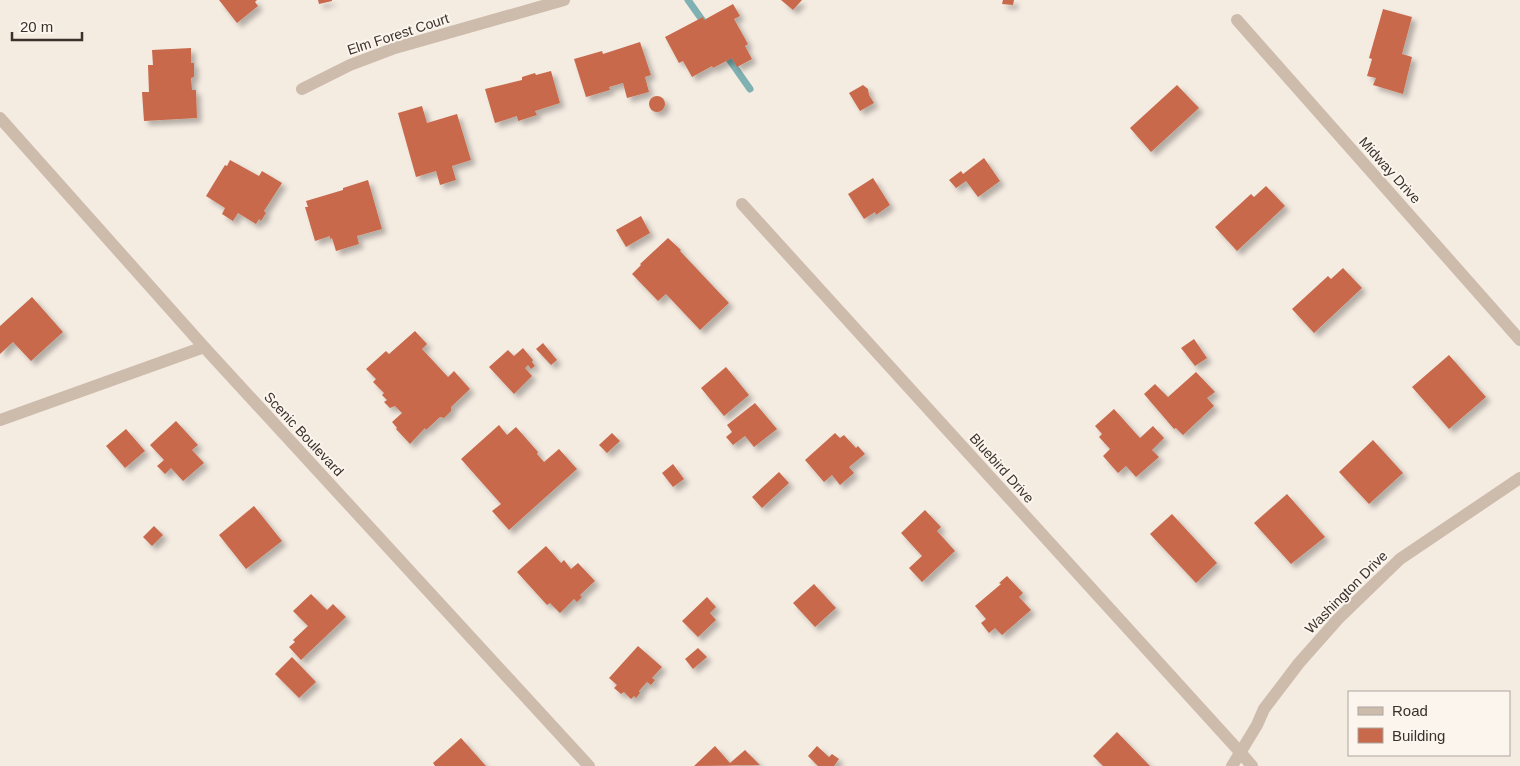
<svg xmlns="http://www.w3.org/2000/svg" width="1520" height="766" font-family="Arial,sans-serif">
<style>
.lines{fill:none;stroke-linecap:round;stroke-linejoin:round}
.stream{stroke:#7fb0b2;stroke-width:7}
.building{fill:#c8694b;filter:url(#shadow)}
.lane{stroke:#cdbbac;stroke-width:12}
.street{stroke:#cdbbac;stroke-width:12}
.labels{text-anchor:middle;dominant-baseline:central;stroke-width:4;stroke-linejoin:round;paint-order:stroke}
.street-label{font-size:14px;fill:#3b302b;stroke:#fbf5ee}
</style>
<defs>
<filter id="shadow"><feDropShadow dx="4.5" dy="4.5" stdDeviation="2.5" flood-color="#0004"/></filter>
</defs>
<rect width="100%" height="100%" fill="#f4ebe1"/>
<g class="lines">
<g class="stream">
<path d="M688,0L705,24"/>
<path d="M724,52L750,89"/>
</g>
</g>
<g class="building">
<path d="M219,0H257L255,2L258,6L237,23Z"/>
<path d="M318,0H332V1L319,4Z"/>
<path d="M781,0H802L793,10Z"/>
<path d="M1003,0H1014L1013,5L1002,4Z"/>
<path d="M733,4L740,16L734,19L748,44L745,46L752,59L737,67L732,58L713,68L712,66L692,77L683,61L679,63L665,37L703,17L704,20Z"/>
<path d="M1383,9L1412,17L1402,54L1412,57L1403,94L1373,85L1376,78L1367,76L1372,59L1369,58Z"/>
<path d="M640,42L651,75L645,77L649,92L627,98L623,83L609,87L610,90L586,97L574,59L602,51L603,54Z"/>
<path d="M191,48V63H194V77L191,78L192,90H196L197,118L144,121L142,92H149L148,65H153L152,50Z"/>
<path d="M551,71L560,103L535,111L537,115L518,121L517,116L495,123L485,89L522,80V77L535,73L536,75Z"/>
<path d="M863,85L868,89L869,95L874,103L860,111L849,93Z"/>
<path d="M1177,85L1199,108L1151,152L1130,128Z"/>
<circle cx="657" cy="104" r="8"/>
<path d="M422,106L427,123L457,114L471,160L452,166L456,180L440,185L436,171L416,177L398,113Z"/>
<path d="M984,158L1000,181L978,197L966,181L956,188L949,180L961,171L963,174Z"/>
<path d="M230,160L259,176L262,171L282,183L264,211L266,213L261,221L259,219L256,224L238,213L233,221L222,214L225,208L206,196L225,165L227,166Z"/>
<path d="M873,178L890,205L876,215L875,212L864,219L848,194Z"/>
<path d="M368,180L382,229L357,236L359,244L336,251L332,238L330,239V236L315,241L305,207H308L306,201L343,190V188Z"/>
<path d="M1266,186L1285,206L1237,251L1215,227L1251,194L1254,197Z"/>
<path d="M641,216L650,233L626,247L616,230Z"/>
<path d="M668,238L681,250L680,251L729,303L700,330L666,294L658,301L632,274L641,265L640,264Z"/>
<path d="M1343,268L1362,288L1314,333L1292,309L1328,276L1331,279Z"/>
<path d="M32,297L63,332L31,361L13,342L0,354V326Z"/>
<path d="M415,331L427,344L422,349L448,377L454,371L470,389L451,407V411L444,418L440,417L426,430L425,428L410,444L396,429L397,428L392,422L402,413L395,406L390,408L384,402L387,400L382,395L384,393L373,382L376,379L366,369L386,351L389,354Z"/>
<path d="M1194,339L1207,358L1195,366L1181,348Z"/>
<path d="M543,343L557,360L551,365L536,349Z"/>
<path d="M523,348L533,360L532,362L535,366L531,369L528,365L525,368L532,376L514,394L489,367L508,350L514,356Z"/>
<path d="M1449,355L1486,397L1449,429L1412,387Z"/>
<path d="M726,367L749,395L724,416L701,388Z"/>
<path d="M1196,372L1215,392L1207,398L1214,406L1183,435L1176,428L1174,429L1144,394L1155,384L1168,397Z"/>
<path d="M755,403L777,429L754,447L745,436L733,445L726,437L732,432L727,425Z"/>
<path d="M1114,409L1140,438L1153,426L1164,438L1152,450L1159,457L1136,477L1126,466L1118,473L1103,456L1110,449L1099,437L1102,434L1095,426Z"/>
<path d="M176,421L198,445L192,450L204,463L183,481L171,468L165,474L157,466L164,460L150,445Z"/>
<path d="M499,425L507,435L516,427L538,452L537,454L544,462L559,449L577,469L509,530L492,511L501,504L461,459Z"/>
<path d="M126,429L145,451L125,468L106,446Z"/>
<path d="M612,433L620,441L607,453L599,445Z"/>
<path d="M835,433L840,438L844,435L856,448L858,446L865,454L849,467L854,473L840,485L832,475L824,482L805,460Z"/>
<path d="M1373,440L1403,473L1369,504L1339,472Z"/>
<path d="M673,464L684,479L673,487L662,473Z"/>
<path d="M779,472L789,483L762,508L752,497Z"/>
<path d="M1287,494L1325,537L1291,564L1254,523Z"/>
<path d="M254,506L282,541L246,569L219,535Z"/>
<path d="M925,510L941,527L937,531L955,551L922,582L909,568L922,556L901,533Z"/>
<path d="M1172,514L1217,563L1196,583L1150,534Z"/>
<path d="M154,526L163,535L152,546L143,537Z"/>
<path d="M546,546L561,563L564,560L571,569L578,563L595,581L580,595L582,597L577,602L574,599L560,613L550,603L547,605L517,572Z"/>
<path d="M1007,576L1023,593L1019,597L1031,610L1002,635L995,628L989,633L981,623L986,619L975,606L1001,584L999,583Z"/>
<path d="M814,584L836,608L815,627L793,603Z"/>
<path d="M311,594L327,610L333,604L346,617L301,660L289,647L295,642L293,640L308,626L293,611Z"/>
<path d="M707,597L716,607L710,613L716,620L698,637L682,621Z"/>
<path d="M638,646L662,667L652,678L655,680L651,685L647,682L639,691L640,693L636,698L634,696L631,699L624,692L621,694L614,688L617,685L609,678Z"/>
<path d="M698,648L707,657L693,669L685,659Z"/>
<path d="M292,657L316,682L299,698L275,674Z"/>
<path d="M1117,732L1150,766H1103L1093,756Z"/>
<path d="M461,738L486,766H435L433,763Z"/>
<path d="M715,746L730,763L745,750L760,765L694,766Z"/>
<path d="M817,746L829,757L832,754L839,759L834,766H818L808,756Z"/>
</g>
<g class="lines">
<g class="lane">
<path d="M0,420L204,347"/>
<path d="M1240,752L1252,766"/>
</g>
<g class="street">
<path d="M1237,20L1520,340"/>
<path d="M302,89L350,65L395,48L564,0"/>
<path d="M0,118L204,347L589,766"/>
<path d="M742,204L1240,752"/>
<path d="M1232,766L1257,725L1264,709L1299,663L1338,619L1400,559L1520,478"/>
</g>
</g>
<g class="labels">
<g class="street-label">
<text transform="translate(398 34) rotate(-18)">Elm Forest Court</text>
<text transform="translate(1390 170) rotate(48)">Midway Drive</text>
<text transform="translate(304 434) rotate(47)">Scenic Boulevard</text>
<text transform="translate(1002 468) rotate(48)">Bluebird Drive</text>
<text transform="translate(1346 592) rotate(-45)">Washington Drive</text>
</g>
</g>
<rect x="1348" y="691" width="162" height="65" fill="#fbf5ee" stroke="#aea6a0"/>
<rect x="1358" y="707" width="25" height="8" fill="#cdbbac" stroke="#aea6a0"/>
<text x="1392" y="716" font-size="15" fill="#3b302b">Road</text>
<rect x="1358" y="728" width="25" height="15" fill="#c8694b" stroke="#aea6a0"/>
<text x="1392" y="741" font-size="15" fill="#3b302b">Building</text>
<path d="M12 32v8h70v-8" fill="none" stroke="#3b302b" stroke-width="2.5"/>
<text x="20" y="32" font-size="15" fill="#3b302b" stroke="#fbf5ee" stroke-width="4" paint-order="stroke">20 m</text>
</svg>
